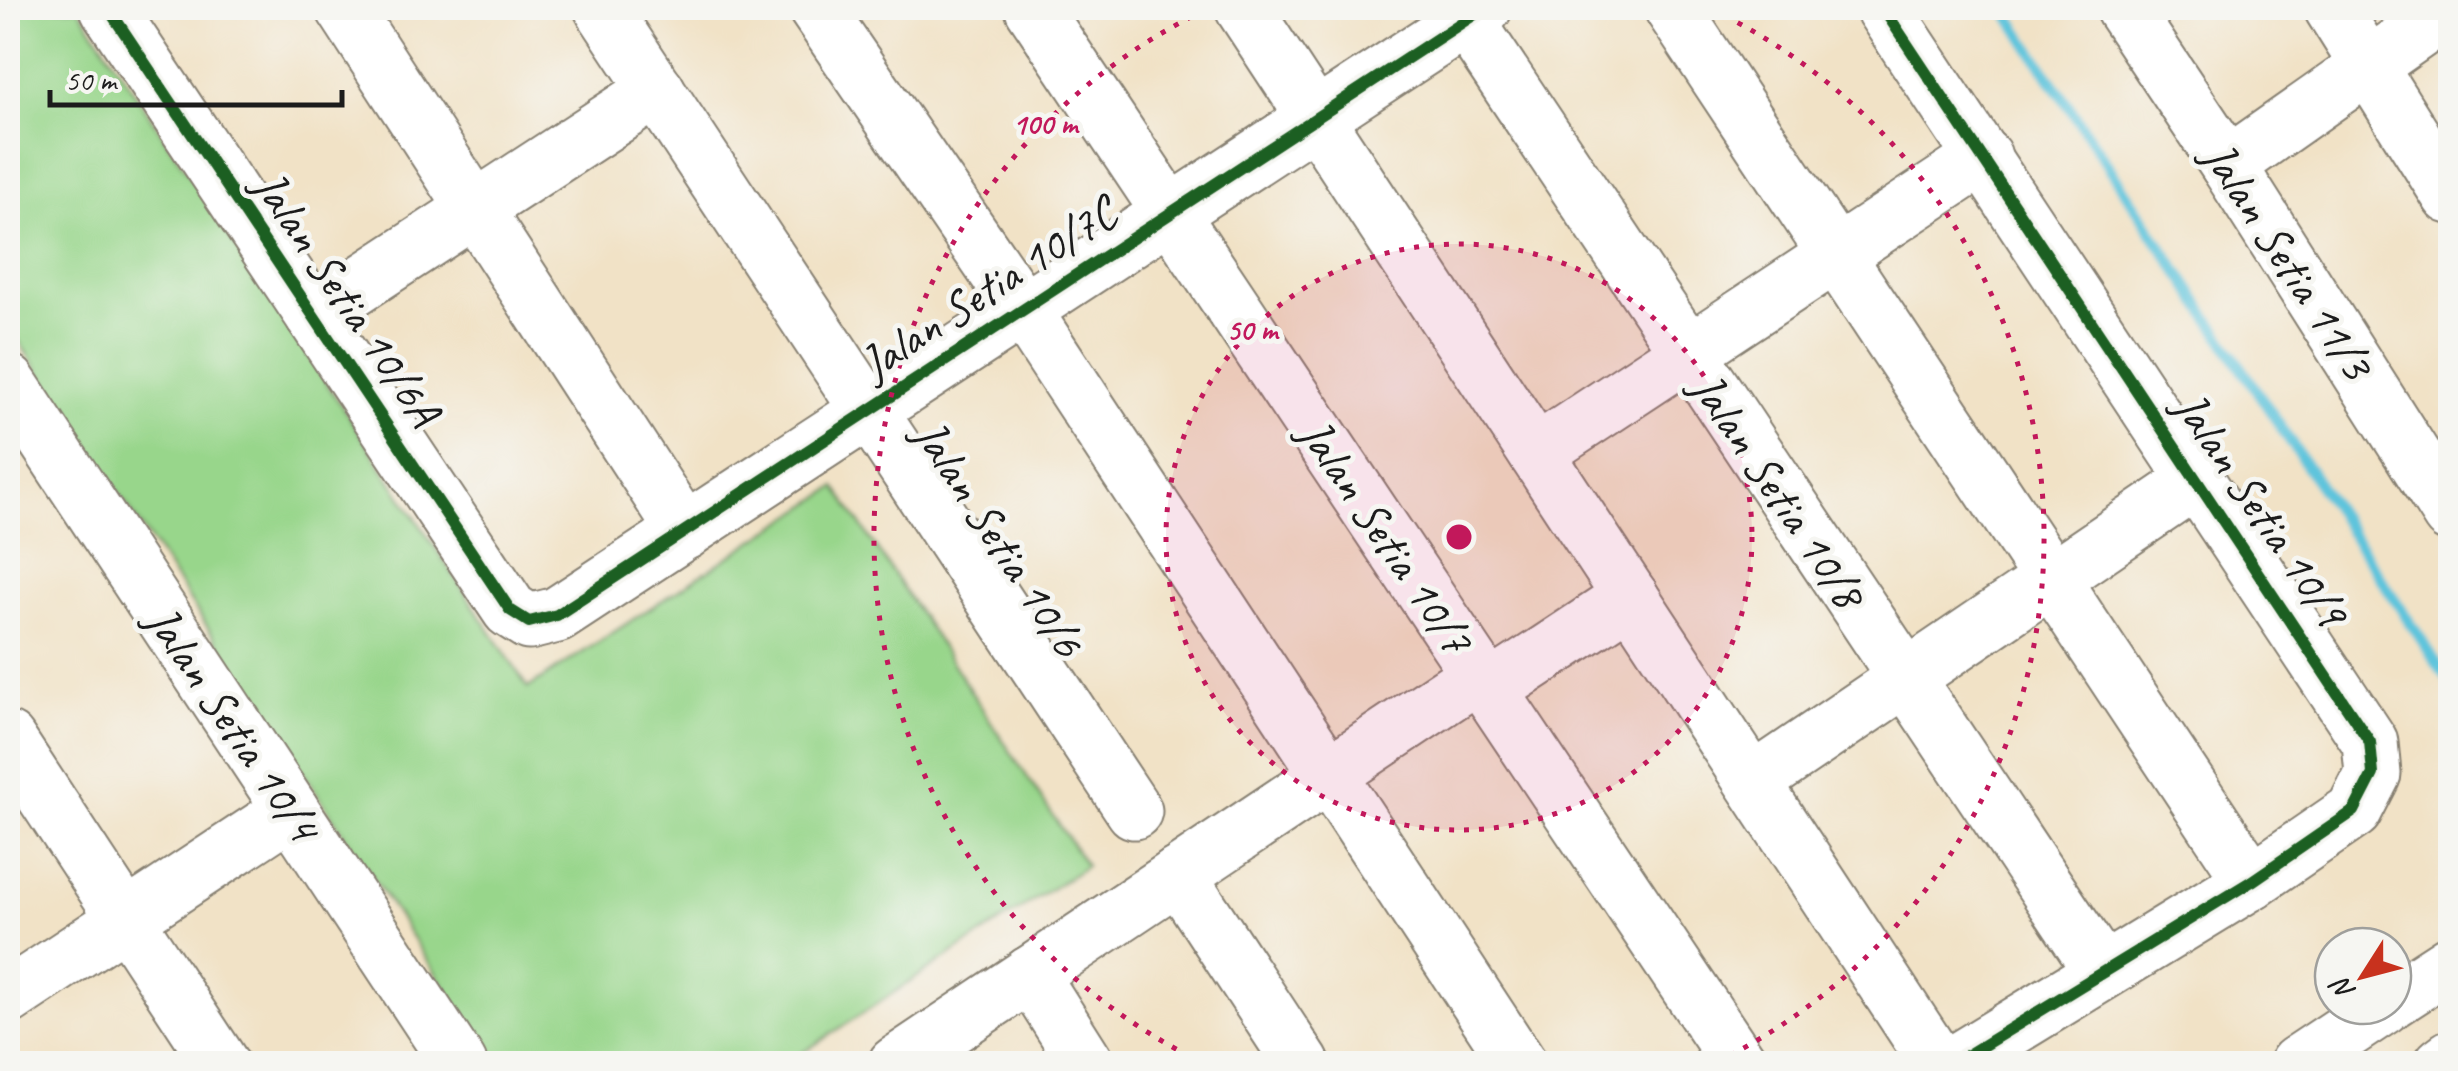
<svg xmlns="http://www.w3.org/2000/svg" width="2458" height="1071" font-family="Caveat,sans-serif">
<style>
.green{fill:#98d68b;stroke:#5a7954;stroke-width:2.5}
.lines{fill:none;stroke-linecap:round;stroke-linejoin:round}
.stream{stroke:#5ec4dc;stroke-width:11}
.minor-casing{stroke:#867f71;stroke-width:59}
.minor{stroke:#fff;stroke-width:55}
.cycleway-casing{stroke:#f6f6f2;stroke-width:19}
.cycleway{stroke:#1b5e20;stroke-width:12}
.ring{fill:none;stroke:#c2185b;stroke-width:5;stroke-dasharray:5 10}
.labels{text-anchor:middle;dominant-baseline:central;stroke-width:10;stroke-linejoin:round;paint-order:stroke}
.street-label{font-size:48px;fill:#1c1c1c;stroke:#f6f6f2}
.centre{fill:#c2185b;stroke:#f6f6f2;stroke-width:5}
.ring-label{font-size:30px;text-anchor:middle;font-weight:bold;fill:#c2185b;stroke:#f6f6f2;stroke-width:10;stroke-linejoin:round;paint-order:stroke}
</style>
<rect width="100%" height="100%" fill="#f6f6f2"/>
<filter id="ink" filterUnits="userSpaceOnUse"><feTurbulence type="fractalNoise" baseFrequency=".01" numOctaves="2"/><feDisplacementMap in="SourceGraphic" scale="20" xChannelSelector="R" yChannelSelector="G"/><feConvolveMatrix kernelMatrix="1 2 1 2 8 2 1 2 1" color-interpolation-filters="sRGB"/></filter>
<filter id="wash" filterUnits="userSpaceOnUse"><feTurbulence type="fractalNoise" baseFrequency=".0048" numOctaves="4" result="noise"/><feDisplacementMap in="SourceGraphic" scale="40" xChannelSelector="R" yChannelSelector="G"/><feGaussianBlur stdDeviation="2.25" result="paint"/><feColorMatrix in="noise" values="0 0 0 0 0 0 0 0 0 0 0 0 0 0 0 0 0 1.4 0 .05"/><feComposite in="paint" operator="in"/></filter>
<g filter="url(#wash)">
<rect width="100%" height="100%" fill="#f1e2c6"/>
<path class="green" d="M8,8H79L528,688L836,487L1086,866L787,1063H495L8,325Z"/>
<g class="lines">
<path class="stream" d="M2004,8L2450,683"/>
</g>
</g>
<g filter="url(#ink)">
<g class="lines">
<g class="minor-casing">
<g id="minor">
<path d="M108,8L510,610L529,622L557,615L1484,8"/>
<path d="M344,8L685,532"/>
<path d="M602,8L1134,811"/>
<path d="M816,8L1023,310L1519,1064"/>
<path d="M1033,8L1740,1064"/>
<path d="M1243,8L1938,1064"/>
<path d="M1458,8L2102,971"/>
<path d="M1672,8L2252,881"/>
<path d="M1883,8L2370,742L2373,774L2354,811L2252,881L1953,1064"/>
<path d="M2123,8L2228,165L2450,514"/>
<path d="M2332,8L2450,196"/>
<path d="M2228,165L2450,9"/>
<path d="M313,315L657,90"/>
<path d="M8,382L459,1064"/>
<path d="M1536,453L1984,157"/>
<path d="M1490,690L1631,597"/>
<path d="M8,740L221,1064"/>
<path d="M1753,782L2196,481"/>
<path d="M1178,875L1302,1064"/>
<path d="M1030,974L1087,1064"/>
<path d="M8,997L291,810"/>
<path d="M2393,1000L2450,963"/>
<path d="M896,1064L1479,674"/>
<path d="M2297,1064L2384,1006"/>
<path d="M2442,1064L2450,1058"/>
</g>
</g>
<use href="#minor" class="minor"/>
<g class="cycleway-casing">
<g id="cycleway">
<path d="M108,8L510,610L529,622L557,615L1484,8"/>
<path d="M1883,8L2370,742L2373,774L2354,811L2252,881L1953,1064"/>
</g>
</g>
<use href="#cycleway" class="cycleway"/>
</g>
</g>
<circle cx="1459" cy="537" r="293" fill="#c2185b" fill-opacity=".12"/>
<g class="ring">
<circle cx="1459" cy="537" r="293"/>
<path d="M1203 1063A585 585 0 0 1 1207 9M1711 9A585 585 0 0 1 1715 1063"/>
</g>
<g class="labels">
<g class="street-label">
<text transform="translate(2288 260) rotate(57)">Jalan Setia 11/3</text>
<text transform="translate(988 288) rotate(-33)">Jalan Setia 10/7C</text>
<text transform="translate(347 298) rotate(56)">Jalan Setia 10/6A</text>
<text transform="translate(1778 490) rotate(56)">Jalan Setia 10/8</text>
<text transform="translate(2261 509) rotate(56)">Jalan Setia 10/9</text>
<text transform="translate(1386 536) rotate(56)">Jalan Setia 10/7</text>
<text transform="translate(999 538) rotate(57)">Jalan Setia 10/6</text>
<text transform="translate(233 723) rotate(56)">Jalan Setia 10/4</text>
</g>
</g>
<circle cx="1459" cy="537" r="15" class="centre"/>
<g class="ring-label">
<text x="1045" y="134">100 m</text>
<text x="1252" y="340">50 m</text>
</g>
<rect width="2458" height="1071" fill="none" stroke="#f6f6f2" stroke-width="40"/>
<g transform="translate(2363 976) rotate(234)"><circle r="48" fill="#f6f6f2" stroke="#9f9f9c" stroke-width="2.5"/>
<path d="M0-8L18 38L0 25L-18 38Z" fill="#c8321e"/>
<text y="-15" font-size="28" font-weight="bold" text-anchor="middle" fill="#1c1c1c">N</text>
</g>
<path d="M50 90v15h292v-15" fill="none" stroke="#1c1c1c" stroke-width="5"/>
<text x="65" y="90" font-size="30" fill="#1c1c1c" stroke="#f6f6f2" stroke-width="8" paint-order="stroke">50 m</text>
</svg>
